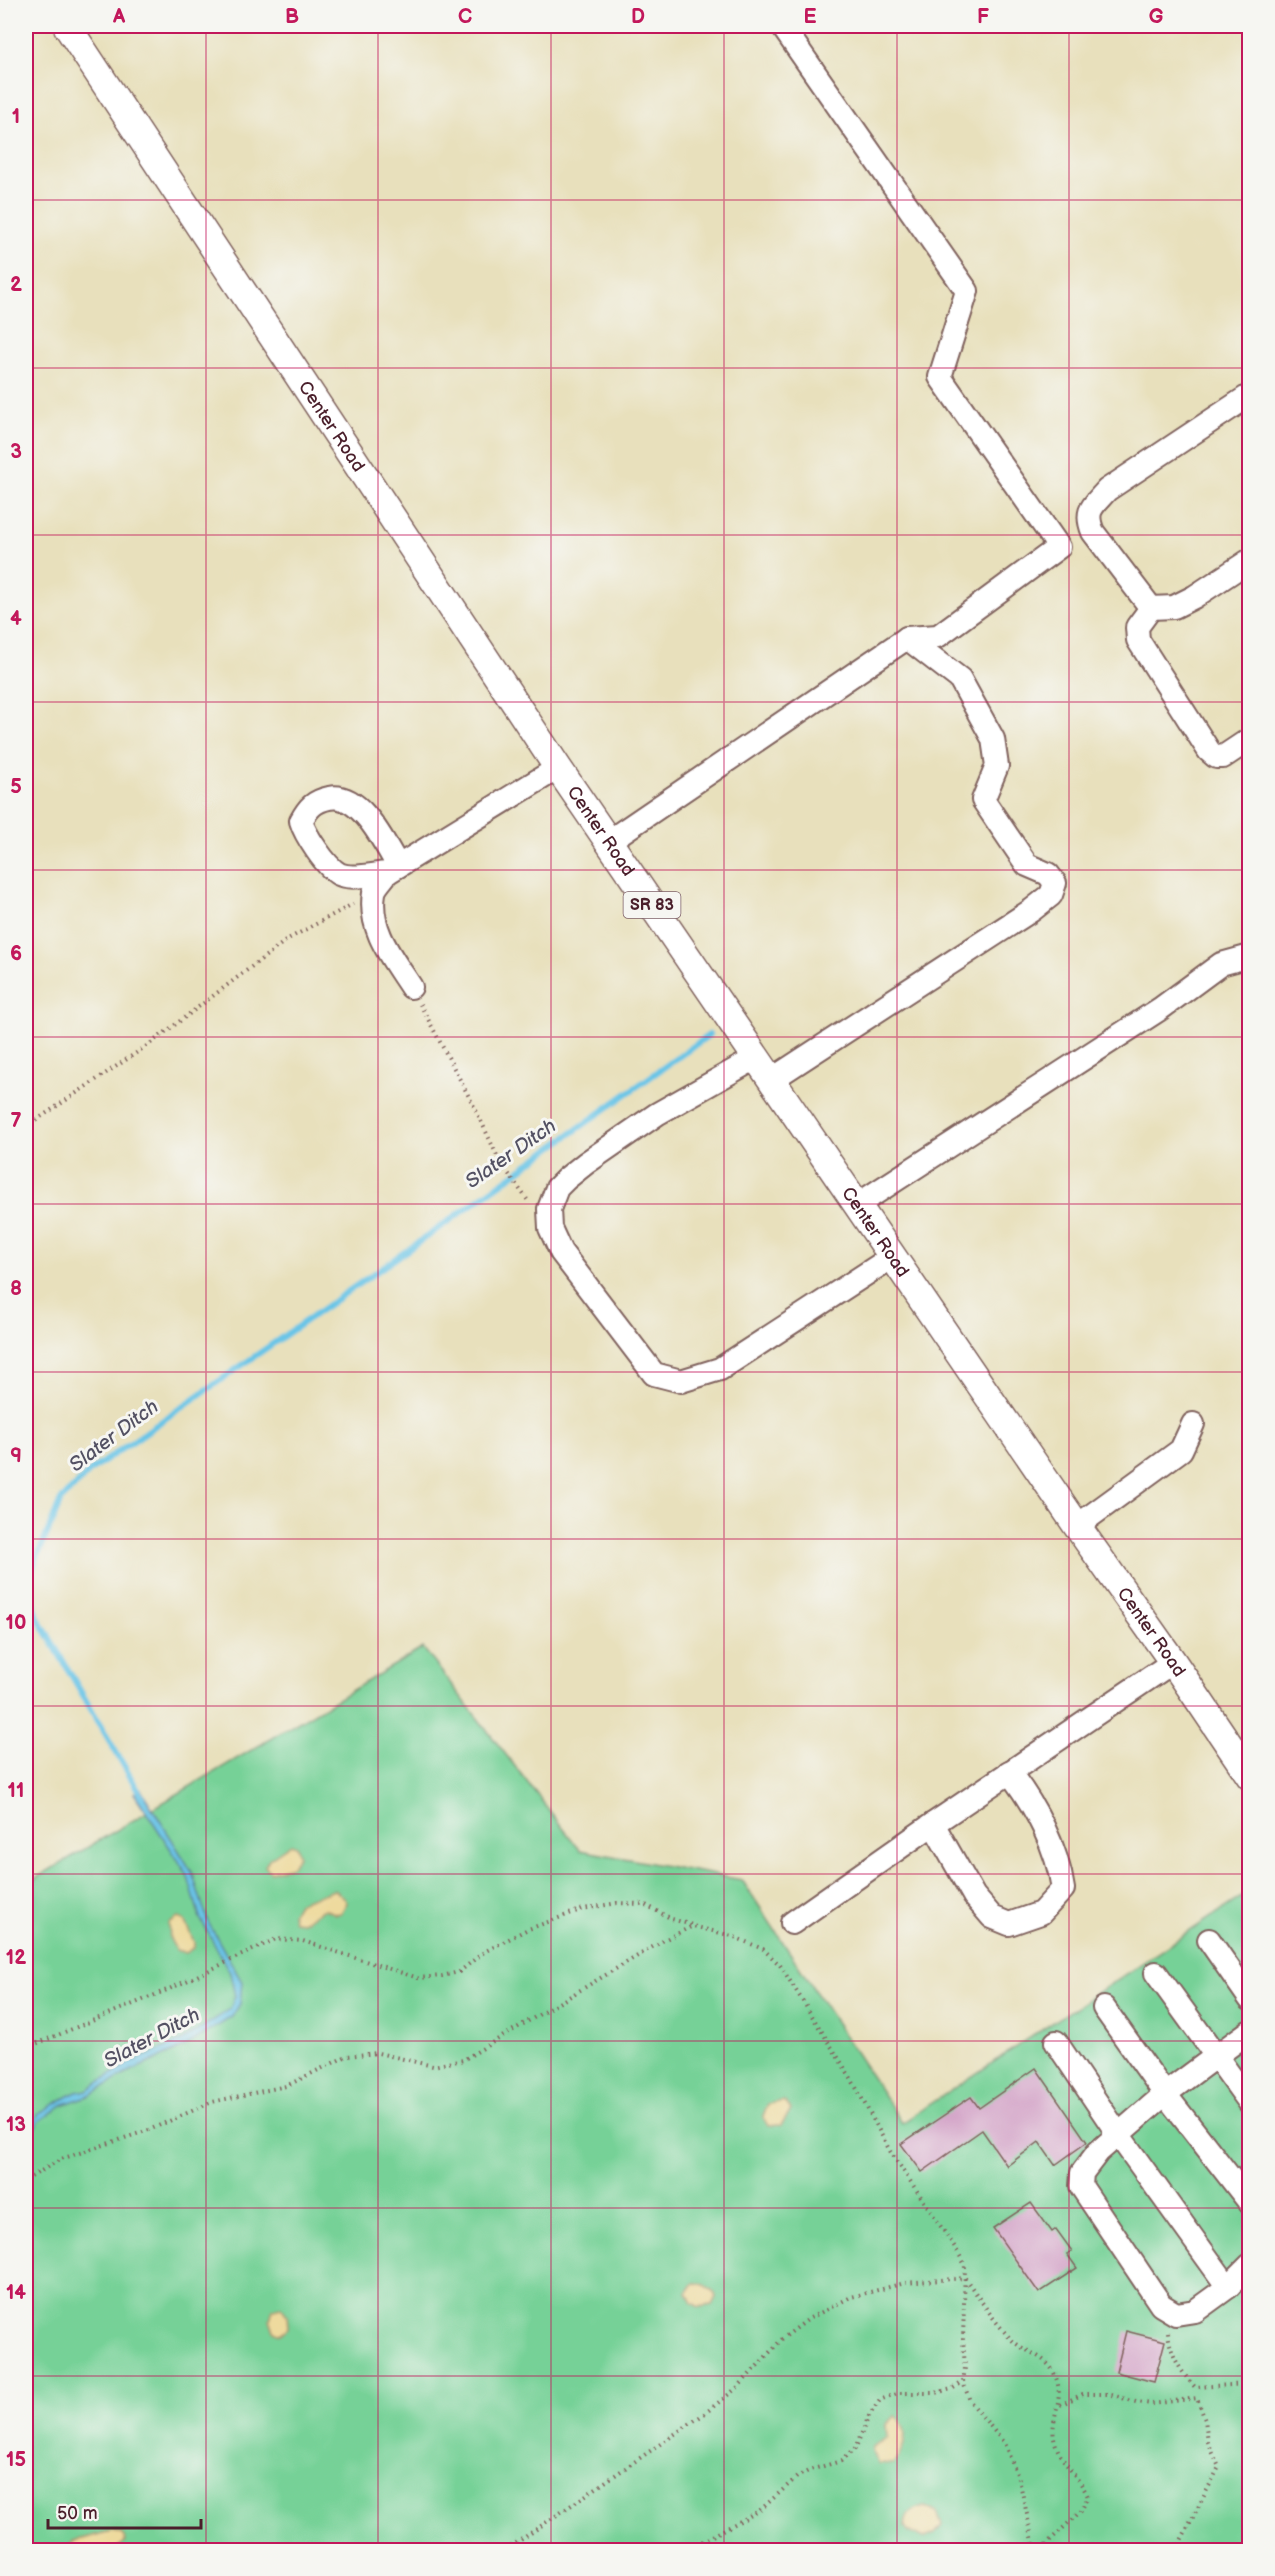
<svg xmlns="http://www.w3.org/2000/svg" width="1275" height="2576" font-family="'Balsamiq Sans',sans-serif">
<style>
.green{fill:#76d197;stroke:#607861;stroke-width:1.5}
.sand{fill:#eeda9e;stroke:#9c7c64;stroke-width:1.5}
.water{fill:#69c5e7;stroke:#5a7289;stroke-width:1.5}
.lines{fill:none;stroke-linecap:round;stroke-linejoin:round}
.stream{stroke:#69c5e7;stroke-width:6}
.building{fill:#d3a3c7}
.minor-casing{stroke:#81635e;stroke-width:26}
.major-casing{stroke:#81635e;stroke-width:30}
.path{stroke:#81635e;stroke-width:4;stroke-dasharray:1.5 4.5;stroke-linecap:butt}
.minor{stroke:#fff;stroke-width:22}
.major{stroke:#fff;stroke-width:27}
.grid{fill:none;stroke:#c2185b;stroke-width:1.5;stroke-opacity:0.55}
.labels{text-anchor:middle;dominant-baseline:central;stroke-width:6;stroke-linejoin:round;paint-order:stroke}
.shield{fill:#f6f6f2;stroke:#7e6067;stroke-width:1.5}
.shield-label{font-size:16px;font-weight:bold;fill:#4a1f2b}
.street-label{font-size:18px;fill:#4a1f2b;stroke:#f6f6f2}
.water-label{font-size:20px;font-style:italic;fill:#535163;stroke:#f6f6f2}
.neatline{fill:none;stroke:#c2185b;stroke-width:2}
.grid-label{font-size:20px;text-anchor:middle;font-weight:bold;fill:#c2185b}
</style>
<rect width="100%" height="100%" fill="#f6f6f2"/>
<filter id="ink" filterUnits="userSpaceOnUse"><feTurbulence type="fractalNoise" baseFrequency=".0167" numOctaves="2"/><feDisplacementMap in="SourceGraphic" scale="12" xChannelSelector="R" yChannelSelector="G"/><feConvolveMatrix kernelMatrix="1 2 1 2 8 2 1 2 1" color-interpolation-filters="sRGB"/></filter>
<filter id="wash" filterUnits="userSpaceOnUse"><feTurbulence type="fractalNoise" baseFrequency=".008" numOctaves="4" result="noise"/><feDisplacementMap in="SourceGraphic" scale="24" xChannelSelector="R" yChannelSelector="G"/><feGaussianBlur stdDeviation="1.35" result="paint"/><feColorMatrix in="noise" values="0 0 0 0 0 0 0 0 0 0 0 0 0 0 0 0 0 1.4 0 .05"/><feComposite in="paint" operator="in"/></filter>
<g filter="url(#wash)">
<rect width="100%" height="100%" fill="#e8e0bc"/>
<path class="green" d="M423,1648L580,1850L742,1880L902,2123L1249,1892V2550H26V1884Z"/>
<g class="sand">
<path d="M291,1844L296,1846L299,1855L292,1866L271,1872L265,1866L269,1859Z"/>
<path d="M334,1890L345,1898L347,1903L341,1913L336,1914L324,1909L302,1922L294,1921L292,1914L299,1902Z"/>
<path d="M178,1918L184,1920L194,1942V1948L186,1953L176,1950L170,1939L169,1924Z"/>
<path d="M785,2101L791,2110L781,2125L768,2126L763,2117L768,2104Z"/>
<path d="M694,2283C704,2283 713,2288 716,2297L712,2305L699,2307L692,2303L687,2293Z"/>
<path d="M281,2307L287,2315L288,2328L280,2334L274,2331L270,2319L273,2309Z"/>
<path d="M895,2416C912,2428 904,2450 893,2464L878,2463L872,2452L873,2448L887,2437L886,2424Z"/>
<path d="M925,2506L937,2512L942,2525L935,2534L923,2539L909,2532L905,2527C905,2515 913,2508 925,2506Z"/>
<path d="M112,2531L120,2532L124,2536L125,2543L117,2549L64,2550L73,2541Z"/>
</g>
<path class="water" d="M141,1790L192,1872L208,1922L242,1982L240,2004L232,2017L184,2047L131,2071L88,2096L62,2105L40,2121L26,2139V2132L35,2122L39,2113L53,2105L76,2092L87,2090L129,2063L181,2041L220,2016L230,2009L235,1996L230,1973L200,1918L187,1874L134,1793Z"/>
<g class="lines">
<path class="stream" d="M142,1797L37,1616L28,1579L61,1500L90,1471L429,1235L709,1035"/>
</g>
<g id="blocks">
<g class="building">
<path d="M1036,2068L1087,2142L1055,2165L1039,2142L1007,2166L982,2130L922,2172L901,2144L971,2097L979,2108Z"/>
<path d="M1031,2203L1052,2232L1056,2229L1072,2251L1067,2254L1077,2268L1039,2293L993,2228Z"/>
<path d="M1126,2331L1165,2341L1154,2382L1116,2372Z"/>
</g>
</g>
</g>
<g filter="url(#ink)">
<use href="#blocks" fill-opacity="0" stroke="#81635e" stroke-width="1.5"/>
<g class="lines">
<g class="minor-casing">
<g id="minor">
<path d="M1151,608L1093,532C1084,510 1093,506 1107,490L1250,395"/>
<path d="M1151,608L1137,627L1138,640L1209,751L1216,757H1223L1250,739"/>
<path d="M1151,608L1174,607L1194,597L1250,560"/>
<path d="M609,841L907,638L938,636L1059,547L940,377L967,291L782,26"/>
<path d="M387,873C373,874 352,880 339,874C326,867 305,835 301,821C308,808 314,801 329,798C360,791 385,844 398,866"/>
<path d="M411,987C393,959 368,930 374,893C375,886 383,879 387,873L558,768"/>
<path d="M756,1058L657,1114L586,1163L566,1179L557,1188L549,1209L550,1228L561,1252L654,1374L681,1381L720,1369L892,1257"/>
<path d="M771,1080L1032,910L1051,895L1055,883L1048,874L1027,865L983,800L997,766L993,739L960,679L907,638"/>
<path d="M857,1205L1160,1009L1221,964L1250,956"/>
<path d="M1077,1526L1181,1450L1193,1424"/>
<path d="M933,1824L974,1896L992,1917L1009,1924L1041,1913L1063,1889C1057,1847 1035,1805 1009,1772"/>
<path d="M792,1923L933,1824L1173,1662"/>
<path d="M1209,1940L1250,1999"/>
<path d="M1156,1973L1250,2103"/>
<path d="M1104,2008L1165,2094L1250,2203"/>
<path d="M1250,2031L1165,2094L1098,2152L1082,2173L1081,2186L1161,2305L1176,2314L1195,2311L1228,2287L1250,2265"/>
<path d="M1056,2042L1118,2134L1228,2287"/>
</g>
</g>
<g class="major-casing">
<g id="major">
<path id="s1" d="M67,26L558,768L1077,1526L1173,1662L1250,1776"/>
</g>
</g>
<g class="path">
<path d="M420,1004L476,1110L500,1162L529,1202"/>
<path d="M26,1127L151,1043L288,939L353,904"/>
<path d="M26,2048L167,1990L276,1939L303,1941L418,1978L442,1976L459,1972L484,1952L526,1930L583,1909L617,1903L644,1904L672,1919L692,1925"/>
<path d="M26,2180L61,2159L149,2130L212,2102L286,2086L347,2056L378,2053L433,2066L463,2060L666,1939L693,1926L732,1936L763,1949L780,1965L851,2078L890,2151L956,2249L965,2265L963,2339L965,2368L963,2382L970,2401L1004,2443L1019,2479L1035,2550"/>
<path d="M965,2278C980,2299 995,2323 1013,2341C1025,2352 1044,2355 1053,2371C1068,2399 1048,2416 1055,2442C1061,2464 1080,2477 1088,2497L1081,2511L1040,2550"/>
<path d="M1168,2332C1170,2354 1180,2371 1195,2387L1250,2384"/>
<path d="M1060,2405L1083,2394H1108L1136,2402L1152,2404L1197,2398L1205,2420L1208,2442L1219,2467L1176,2550"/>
<path d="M506,2550L704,2414L738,2387L782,2339L810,2318L851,2297L905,2283L964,2278"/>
<path d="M686,2550L759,2511L797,2477L810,2470L841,2461L855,2449L869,2416L880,2400L897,2393H935L952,2389L963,2382"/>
</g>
<use href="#minor" class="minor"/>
<use href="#major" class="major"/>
</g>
</g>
<path class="grid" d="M206,26V2550M378,26V2550M551,26V2550M724,26V2550M897,26V2550M1069,26V2550M26,200H1250M26,368H1250M26,535H1250M26,702H1250M26,870H1250M26,1037H1250M26,1204H1250M26,1372H1250M26,1539H1250M26,1706H1250M26,1874H1250M26,2041H1250M26,2208H1250M26,2376H1250"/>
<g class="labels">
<rect class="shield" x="623.5" y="892" width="57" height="26" rx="4.5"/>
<g class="shield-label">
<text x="652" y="905">SR 83</text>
</g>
<g class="street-label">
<text stroke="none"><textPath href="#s1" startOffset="480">Center Road</textPath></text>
<text stroke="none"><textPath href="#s1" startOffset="966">Center Road</textPath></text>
<text stroke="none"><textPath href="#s1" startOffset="1452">Center Road</textPath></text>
<text stroke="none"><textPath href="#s1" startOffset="1938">Center Road</textPath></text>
</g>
<g class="water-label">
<text transform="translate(511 1154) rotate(-35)">Slater Ditch</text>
<text transform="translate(114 1436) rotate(-37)">Slater Ditch</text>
<text transform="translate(152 2038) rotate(-28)">Slater Ditch</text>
</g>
</g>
<rect width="1275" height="2576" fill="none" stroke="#f6f6f2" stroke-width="66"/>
<path d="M48 2519v9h153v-9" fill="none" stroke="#4a1f2b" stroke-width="3"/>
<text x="57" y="2519" font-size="18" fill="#4a1f2b" stroke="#f6f6f2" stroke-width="4.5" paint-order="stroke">50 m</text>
<rect x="33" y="33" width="1209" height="2510" class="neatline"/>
<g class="grid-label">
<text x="119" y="23">A</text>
<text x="292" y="23">B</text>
<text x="465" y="23">C</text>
<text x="638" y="23">D</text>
<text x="810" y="23">E</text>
<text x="983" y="23">F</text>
<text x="1156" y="23">G</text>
<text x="16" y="123">1</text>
<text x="16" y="291">2</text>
<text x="16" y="458">3</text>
<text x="16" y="625">4</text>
<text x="16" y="793">5</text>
<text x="16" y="960">6</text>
<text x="16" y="1127">7</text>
<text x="16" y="1295">8</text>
<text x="16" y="1462">9</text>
<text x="16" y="1629">10</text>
<text x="16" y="1797">11</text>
<text x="16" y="1964">12</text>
<text x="16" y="2131">13</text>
<text x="16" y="2299">14</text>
<text x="16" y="2466">15</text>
</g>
</svg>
